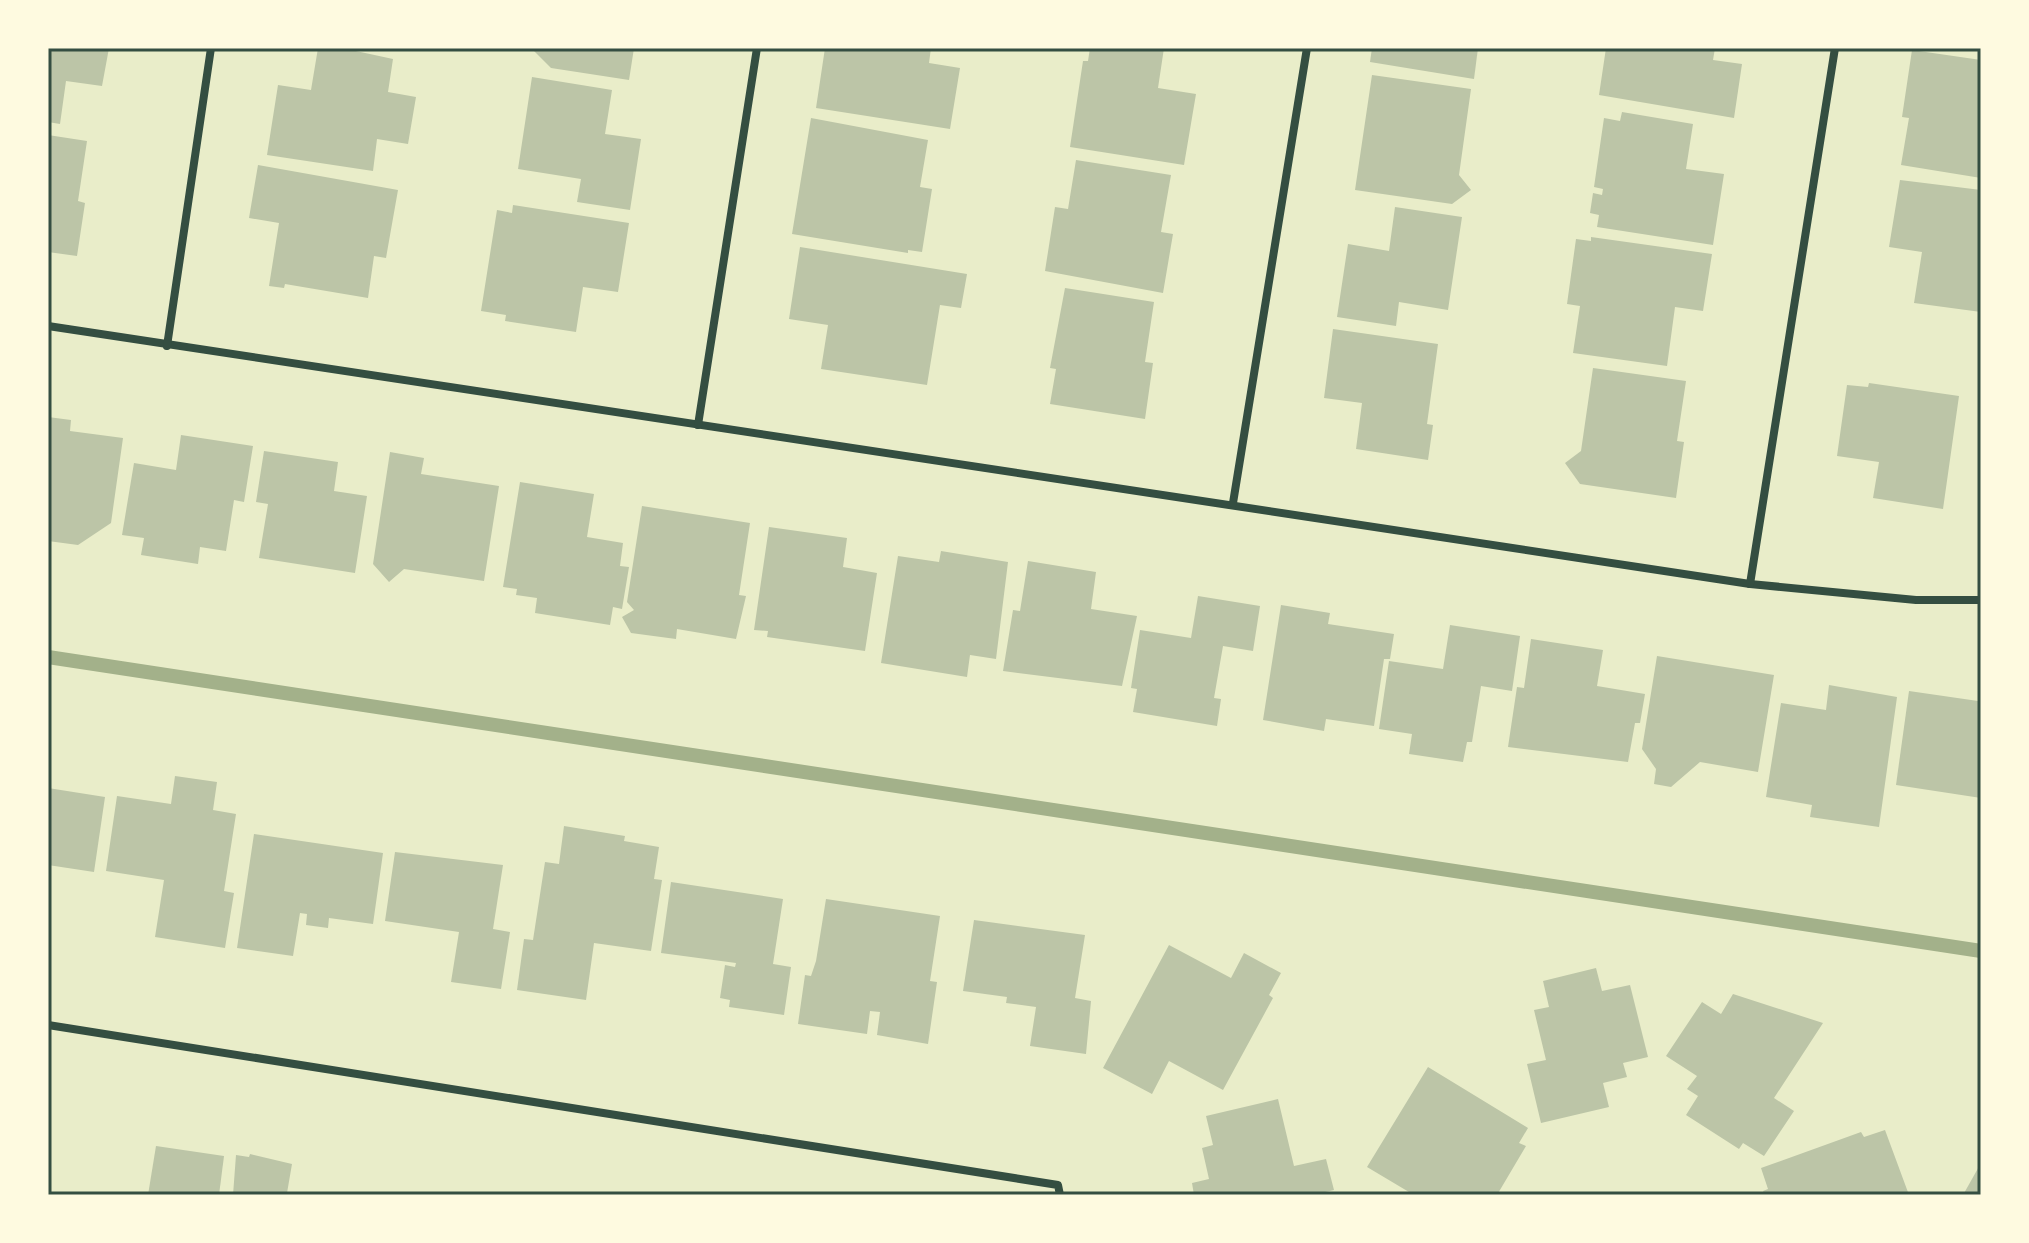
<svg xmlns="http://www.w3.org/2000/svg" width="2029" height="1243" font-family="'Alegreya Sans',sans-serif">
<style>
.lines{fill:none;stroke-linecap:round;stroke-linejoin:round}
.stream{stroke:#a3b18a;stroke-width:14}
.building{fill:#bcc5a7}
.minor{stroke:#344e41;stroke-width:8}
.neatline{fill:none;stroke:#344e41;stroke-width:3}
</style>
<rect width="100%" height="100%" fill="#e9edc9"/>
<g class="lines">
<path class="stream" d="M48,657L1981,951"/>
</g>
<g class="building">
<path d="M48,48H109L102,86L66,81L60,124L48,122Z"/>
<path d="M318,48H342L393,59L388,92L416,97L408,144L377,139L373,171L267,155L278,85L311,90Z"/>
<path d="M531,48H634L629,80L551,68Z"/>
<path d="M825,48H931L929,63L960,68L950,129L816,108Z"/>
<path d="M1090,48H1164L1158,88L1196,94L1184,165L1070,147L1083,61H1088Z"/>
<path d="M1372,48H1478L1474,79L1370,62Z"/>
<path d="M1606,48H1715L1713,60L1742,64L1734,118L1599,95Z"/>
<path d="M1912,50L1981,60V178L1901,165L1909,118L1902,117Z"/>
<path d="M1372,75L1471,89L1459,175L1471,190L1452,204L1355,190Z"/>
<path d="M532,77L612,90L605,134L641,139L630,210L577,202L581,179L518,169Z"/>
<path d="M1622,112L1693,124L1686,169L1724,174L1713,245L1597,227L1599,215L1590,213L1593,193L1602,195L1603,189L1594,187L1604,118L1620,121Z"/>
<path d="M811,118L928,140L920,187L932,189L922,252L908,250V253L792,234Z"/>
<path d="M48,135L87,141L78,201L85,203L77,256L48,252Z"/>
<path d="M1076,160L1171,175L1161,232L1173,234L1163,293L1045,271L1055,207L1068,209Z"/>
<path d="M258,165L398,190L386,258L374,256L368,298L285,284L284,288L269,286L279,223L249,218Z"/>
<path d="M1900,180L1981,190V312L1914,303L1922,252L1889,247Z"/>
<path d="M513,205L629,223L618,292L583,287L576,332L505,321L506,315L481,311L497,210L512,213Z"/>
<path d="M1395,207L1462,217L1448,310L1399,302L1396,326L1337,317L1348,244L1389,251Z"/>
<path d="M1591,237L1712,254L1703,311L1675,307L1667,366L1573,353L1580,306L1567,304L1576,239L1591,241Z"/>
<path d="M800,247L967,274L961,308L940,305L927,385L821,369L828,325L789,319Z"/>
<path d="M1065,288L1154,302L1145,362L1153,363L1145,419L1050,404L1056,369L1050,368Z"/>
<path d="M1333,329L1438,344L1427,424L1433,425L1428,460L1356,449L1362,403L1324,398Z"/>
<path d="M1593,368L1686,381L1677,441L1684,442L1676,498L1580,484L1565,463L1581,451Z"/>
<path d="M1869,383L1959,396L1943,509L1873,498L1879,462L1837,456L1847,385L1868,387Z"/>
<path d="M48,417L71,420L70,431L123,438L111,523L78,545L48,541Z"/>
<path d="M181,435L253,446L244,502L234,500L226,551L200,547L198,564L141,555L144,538L122,535L134,463L176,470Z"/>
<path d="M264,451L338,462L334,491L367,496L355,573L259,558L268,504L256,502Z"/>
<path d="M390,452L424,458L421,474L499,486L484,581L404,569L389,582L373,564Z"/>
<path d="M520,482L594,494L587,537L623,543L620,566L629,567L622,609L613,607L610,625L535,613L537,598L516,595L517,589L503,587Z"/>
<path d="M642,506L750,523L739,595L746,596L736,639L677,629L676,639L631,633L622,617L634,610L627,602Z"/>
<path d="M769,527L847,538L843,567L877,573L865,651L767,637L768,631L754,630Z"/>
<path d="M941,551L1008,562L996,659L970,655L967,677L881,663L898,556L939,562Z"/>
<path d="M1028,561L1096,572L1091,609L1137,616L1122,686L1003,671L1013,610L1020,611Z"/>
<path d="M1198,596L1260,606L1253,651L1223,646L1214,698L1221,699L1217,726L1133,712L1137,689L1131,688L1140,630L1191,638Z"/>
<path d="M1281,605L1330,613L1328,624L1394,634L1390,659H1384L1374,726L1326,719L1324,731L1263,720Z"/>
<path d="M1450,625L1520,636L1512,691L1481,686L1472,742H1467L1463,762L1409,754L1412,734L1379,729L1389,661L1443,669Z"/>
<path d="M1531,639L1603,650L1597,686L1645,694L1640,723H1635L1628,762L1508,747L1517,687L1524,688Z"/>
<path d="M1657,656L1774,675L1758,772L1700,762L1671,787L1654,784L1656,769L1642,749Z"/>
<path d="M1829,685L1897,697L1879,827L1810,817L1812,805L1766,797L1781,703L1826,710Z"/>
<path d="M1909,691L1978,701L1981,798L1896,785Z"/>
<path d="M175,776L217,782L213,810L236,814L224,891L234,893L225,948L155,937L164,880L106,871L117,796L171,804Z"/>
<path d="M48,788L105,797L94,872L48,865Z"/>
<path d="M564,826L625,836L624,841L659,847L654,879L662,880L651,951L594,943L586,1000L517,990L524,939L533,940L545,862L559,864Z"/>
<path d="M254,834L383,853L373,924L329,918L328,928L306,925L307,914L300,913L293,956L237,948Z"/>
<path d="M395,852L503,865L493,929L510,932L501,989L451,982L459,932L385,921Z"/>
<path d="M671,882L783,899L773,964L791,967L784,1015L729,1007L730,1000L720,998L725,965L735,967L736,963L661,953Z"/>
<path d="M826,899L940,916L930,981L937,982L928,1044L877,1035L880,1012L870,1011L867,1034L798,1024L805,975L811,976L816,961Z"/>
<path d="M974,920L1085,935L1075,998L1091,1001L1086,1054L1030,1046L1036,1007L1006,1003L1007,997L963,991Z"/>
<path d="M1169,945L1231,978L1244,953L1281,973L1269,995L1273,998L1223,1090L1169,1061L1152,1094L1103,1068Z"/>
<path d="M1596,968L1602,991L1630,985L1648,1057L1623,1063L1627,1077L1603,1083L1609,1107L1541,1123L1527,1064L1546,1060L1534,1010L1549,1007L1543,981Z"/>
<path d="M1733,994L1823,1023L1774,1098L1794,1111L1764,1156L1743,1143L1739,1149L1686,1115L1698,1096L1687,1089L1697,1076L1666,1056L1702,1002L1721,1014Z"/>
<path d="M1428,1067L1528,1128L1519,1143L1526,1146L1497,1195H1414L1367,1167Z"/>
<path d="M1278,1099L1294,1166L1326,1159L1334,1190L1312,1195H1194L1192,1183L1209,1179L1202,1148L1213,1145L1206,1116Z"/>
<path d="M1885,1130L1909,1195H1765L1763,1191L1768,1189L1761,1168L1861,1132L1864,1137Z"/>
<path d="M156,1146L224,1156L219,1195H148Z"/>
<path d="M250,1154L292,1164L287,1193L233,1195L236,1155L249,1157Z"/>
<path d="M1981,1163V1195H1963Z"/>
</g>
<g class="lines">
<g class="minor">
<path d="M48,326L1750,584L1916,600H1981"/>
<path d="M167,346L211,48"/>
<path d="M698,425L757,48"/>
<path d="M1233,503L1307,48"/>
<path d="M1750,584L1835,48"/>
<path d="M48,1025L1058,1185L1060,1195"/>
</g>
</g>
<rect width="2029" height="1243" fill="none" stroke="#fefae0" stroke-width="100"/>
<rect x="50" y="50" width="1929" height="1143" class="neatline"/>
</svg>
